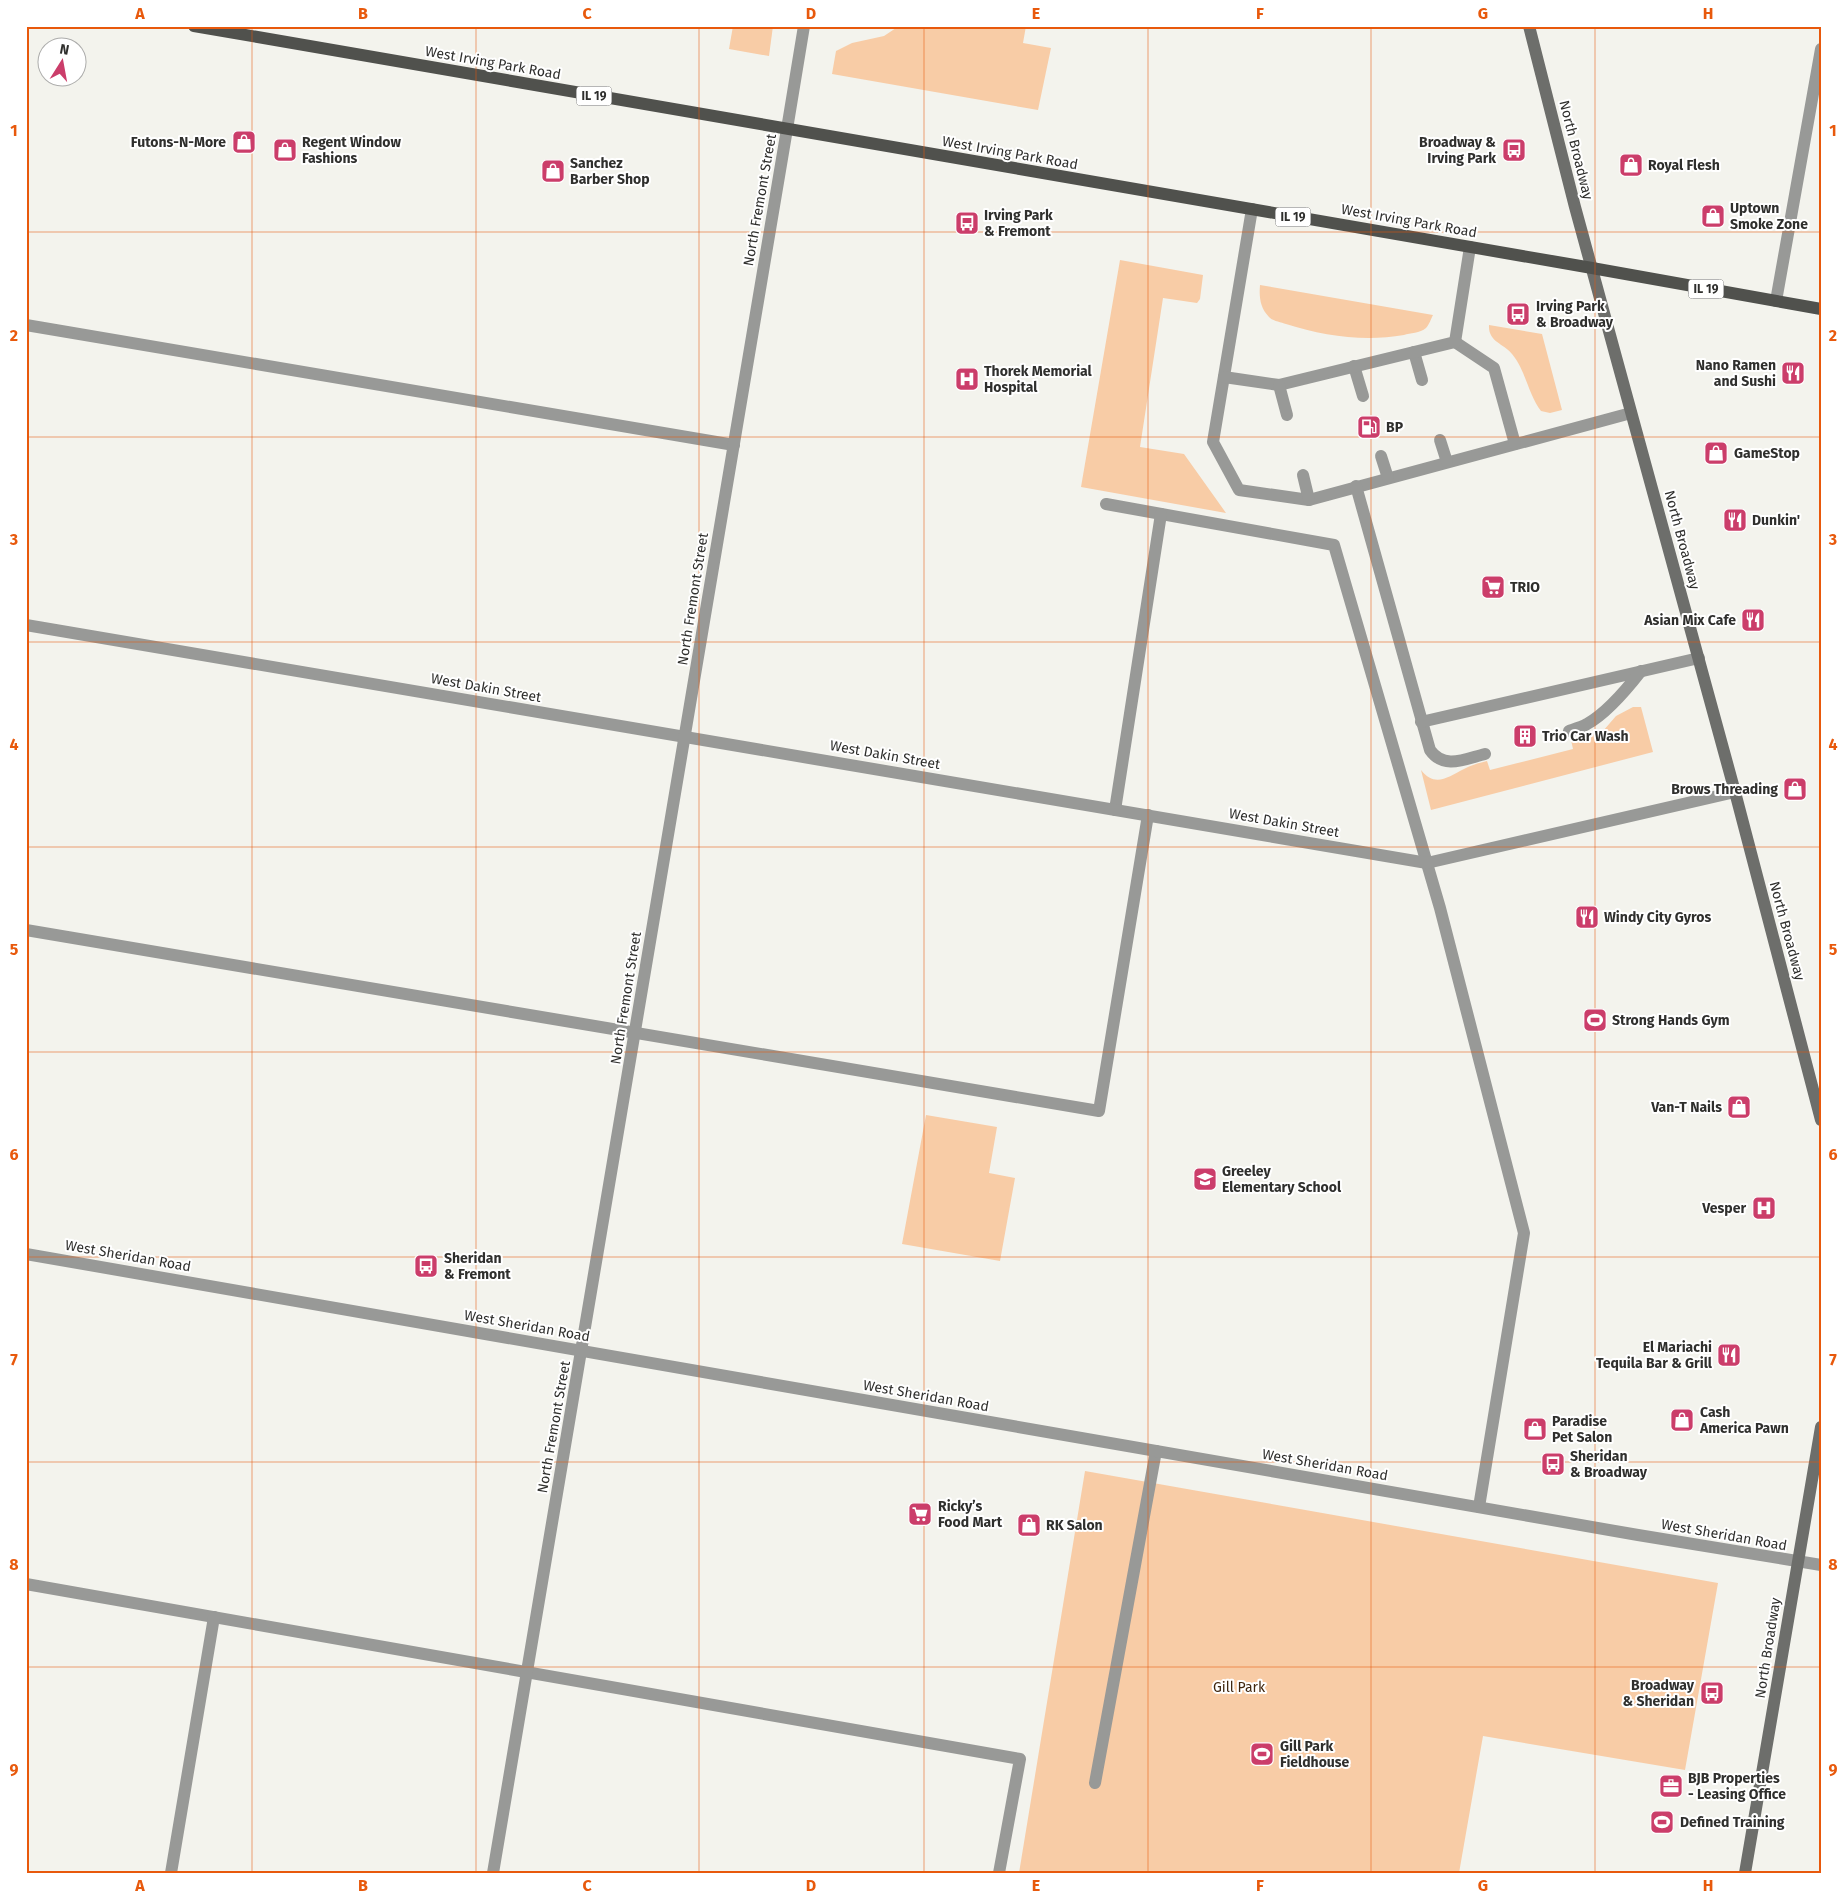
<svg xmlns="http://www.w3.org/2000/svg" width="1847" height="1899" font-family="'Fira Sans',sans-serif">
<style>
.green{fill:#f8cca6}
.lines{fill:none;stroke-linecap:round;stroke-linejoin:round}
.service{stroke:#989997;stroke-width:12}
.minor{stroke:#989997;stroke-width:12}
.tertiary{stroke:#989997;stroke-width:12}
.secondary{stroke:#6d6e6b;stroke-width:12}
.primary{stroke:#50514d;stroke-width:12}
.grid{fill:none;stroke:#e8590c;stroke-width:1;stroke-opacity:0.55}
.labels{text-anchor:middle;dominant-baseline:central;stroke-width:4;stroke-linejoin:round;paint-order:stroke}
.shield{fill:#fff;stroke:#6d6d6c;stroke-width:1}
.shield-label{font-size:12px;font-weight:bold;fill:#2f2f2d}
.street-label{font-size:14px;fill:#2f2f2d;stroke:#fff}
.poi-label{font-size:14px;font-weight:bold;fill:#2f2f2d;stroke:#fff;text-anchor:start}
.park-label{font-size:14px;fill:#40270f;stroke:#fff}
.neatline{fill:none;stroke:#e8590c;stroke-width:2}
.grid-label{font-size:16px;text-anchor:middle;font-weight:bold;fill:#e8590c}
</style>
<rect width="100%" height="100%" fill="#f3f3ed"/>
<g class="green">
<path d="M733,26H773L769,56L729,49Z"/>
<path d="M899,26H1026L1023,43L1051,48L1038,110L832,74L836,51L852,43L884,36Z"/>
<path d="M1120,260L1203,275L1200,299L1197,303L1163,298L1140,447L1184,454L1226,513L1081,487Z"/>
<path d="M1260,285L1433,315C1431,319 1429,325 1426,328C1420,333 1410,333 1404,335C1364,342 1324,336 1286,324C1281,322 1273,321 1269,317C1260,308 1259,297 1260,285Z"/>
<path d="M1489,325L1542,334L1562,410L1550,413L1541,411C1528,394 1526,371 1512,354C1503,343 1488,342 1489,325Z"/>
<path d="M1633,707H1641L1653,752L1431,810L1421,770C1435,788 1448,777 1464,769C1471,765 1479,763 1487,761L1490,770L1573,749L1571,740L1603,731L1616,716Z"/>
<path d="M926,1115L997,1127L989,1173L1015,1178L1000,1261L902,1244Z"/>
<path d="M1085,1471L1718,1583L1685,1770L1483,1736L1459,1873H1019Z"/>
</g>
<g class="lines">
<g class="service">
<path d="M787,129L804,26"/>
<path d="M1252,209L1213,442L1239,490L1309,500L1631,413"/>
<path d="M1776,301L1821,49"/>
<path d="M26,325L734,445"/>
<path d="M1455,342L1494,368L1515,444"/>
<path d="M1414,352L1422,380"/>
<path d="M1354,366L1363,396"/>
<path d="M1224,377L1279,385L1455,342L1470,247"/>
<path d="M1279,385L1287,415"/>
<path d="M1440,440L1447,462"/>
<path d="M1381,456L1388,478"/>
<path d="M1303,475L1309,500"/>
<path d="M1356,486L1430,750C1444,770 1465,759 1485,754"/>
<path d="M1106,504L1334,545L1440,908L1524,1233L1479,1507"/>
<path d="M1421,722L1699,658"/>
<path d="M1569,731C1575,729 1582,727 1587,724C1607,713 1627,689 1641,671"/>
<path d="M1115,810L1161,514"/>
<path d="M26,930L1099,1111L1148,815"/>
<path d="M26,1584L1020,1759L999,1873"/>
<path d="M1095,1783L1156,1451"/>
<path d="M171,1873L214,1617"/>
</g>
<g class="minor">
<path d="M26,625L1427,863L1735,792"/>
<path d="M493,1873L787,129"/>
</g>
<path class="tertiary" d="M26,1254L1638,1535L1821,1565"/>
<g class="secondary">
<path d="M1529,26L1575,207L1735,792L1821,1120"/>
<path d="M1745,1873L1821,1427"/>
</g>
<path class="primary" d="M194,26L1592,268L1821,309"/>
</g>
<path class="grid" d="M252,26V1873M476,26V1873M699,26V1873M924,26V1873M1148,26V1873M1371,26V1873M1595,26V1873M26,232H1821M26,437H1821M26,642H1821M26,847H1821M26,1052H1821M26,1257H1821M26,1462H1821M26,1667H1821"/>
<defs>
<g id="shop-square" transform="scale(1.25)"><rect x="-9" y="-9" width="18" height="18" rx="4" fill="#cb3d6a" stroke="#fff"/><path d="M-5-2.5h2.3a2.7 3.5 0 0 1 5.4 0H5L5.5 6h-11ZM-1.5-2.5h3a1.5 2.3 0 0 0-3 0Z" fill="#fff"/></g>
<g id="bus-square" transform="scale(1.25)"><rect x="-9" y="-9" width="18" height="18" rx="4" fill="#cb3d6a" stroke="#fff"/><path d="M-5-6H5V4H4V6H2V4H-2V6H-4V4H-5ZM-3.5-4V0h7V-4ZM-3.5 1.2v1.5H-2V1.2ZM2 1.2v1.5H3.5V1.2Z" fill="#fff"/></g>
<g id="restaurant-square" transform="scale(1.25)"><rect x="-9" y="-9" width="18" height="18" rx="4" fill="#cb3d6a" stroke="#fff"/><path d="M-5-6h1v4h1v-4h1v4h1v-4h1v5L-1.5 .5V6h-2V.5L-5-1ZM5-6V6H3V1.5H1.5Q1.5-4 5-6Z" fill="#fff"/></g>
<g id="hospital-square" transform="scale(1.25)"><rect x="-9" y="-9" width="18" height="18" rx="4" fill="#cb3d6a" stroke="#fff"/><path d="M-5-5h3v3.5h4V-5h3V5h-3V1.5h-4V5h-3Z" fill="#fff"/></g>
<g id="fuel-square" transform="scale(1.25)"><rect x="-9" y="-9" width="18" height="18" rx="4" fill="#cb3d6a" stroke="#fff"/><path d="M-5.5-6h7V0h2V4h1.3V-2.5L3-4.5l.8-.8L6-3V5H2.5V1h-1V6h-7ZM-4.2-4.7v3.2H.2V-4.7Z" fill="#fff"/></g>
<g id="supermarket-square" transform="scale(1.25)"><rect x="-9" y="-9" width="18" height="18" rx="4" fill="#cb3d6a" stroke="#fff"/><path d="M-6-5.5h2.5l.6 2H6L4.5 2H-2.5L-4.4-4H-6ZM-1.5 3.2a1.3 1.3 0 1 0 .1 0ZM3 3.2a1.3 1.3 0 1 0 .1 0Z" fill="#fff"/></g>
<g id="building-square" transform="scale(1.25)"><rect x="-9" y="-9" width="18" height="18" rx="4" fill="#cb3d6a" stroke="#fff"/><path d="M-4-6H4V6H1V3H-1V6H-4ZM-2.5-4.3h1.7v1.8h-1.7ZM.8-4.3h1.7v1.8H.8ZM-2.5-1h1.7V.8h-1.7ZM.8-1h1.7V.8H.8Z" fill="#fff"/></g>
<g id="stadium-square" transform="scale(1.25)"><rect x="-9" y="-9" width="18" height="18" rx="4" fill="#cb3d6a" stroke="#fff"/><path d="M0-5a6.5 5 0 1 0 0 10a6.5 5 0 1 0 0-10ZM-3.5-1.8h7v3.6h-7Z" fill="#fff"/></g>
<g id="school-square" transform="scale(1.25)"><rect x="-9" y="-9" width="18" height="18" rx="4" fill="#cb3d6a" stroke="#fff"/><path d="M0-5L7-2L0 1L-7-2ZM-4 1L0 2.5L4 1V4Q0 6-4 4Z" fill="#fff"/></g>
<g id="office-square" transform="scale(1.25)"><rect x="-9" y="-9" width="18" height="18" rx="4" fill="#cb3d6a" stroke="#fff"/><path d="M-6-3h4V-5.5h4V-3h4V5H-6ZM-1-4.5V-3h2v-1.5ZM-6 0V1H6V0Z" fill="#fff"/></g>
</defs>
<g fill-rule="evenodd">
<use href="#shop-square" x="244" y="142"/>
<use href="#shop-square" x="285" y="150"/>
<use href="#bus-square" x="1514" y="150"/>
<use href="#shop-square" x="1631" y="165"/>
<use href="#shop-square" x="553" y="171"/>
<use href="#shop-square" x="1713" y="216"/>
<use href="#bus-square" x="967" y="223"/>
<use href="#bus-square" x="1518" y="314"/>
<use href="#restaurant-square" x="1793" y="373"/>
<use href="#hospital-square" x="967" y="379"/>
<use href="#fuel-square" x="1369" y="427"/>
<use href="#shop-square" x="1716" y="453"/>
<use href="#restaurant-square" x="1735" y="520"/>
<use href="#supermarket-square" x="1493" y="587"/>
<use href="#restaurant-square" x="1753" y="620"/>
<use href="#building-square" x="1525" y="736"/>
<use href="#shop-square" x="1795" y="789"/>
<use href="#restaurant-square" x="1587" y="917"/>
<use href="#stadium-square" x="1595" y="1020"/>
<use href="#shop-square" x="1739" y="1107"/>
<use href="#school-square" x="1205" y="1179"/>
<use href="#hospital-square" x="1764" y="1208"/>
<use href="#bus-square" x="426" y="1266"/>
<use href="#restaurant-square" x="1729" y="1355"/>
<use href="#shop-square" x="1682" y="1420"/>
<use href="#shop-square" x="1535" y="1429"/>
<use href="#bus-square" x="1553" y="1464"/>
<use href="#supermarket-square" x="920" y="1514"/>
<use href="#shop-square" x="1029" y="1525"/>
<use href="#bus-square" x="1712" y="1693"/>
<use href="#stadium-square" x="1262" y="1754"/>
<use href="#office-square" x="1671" y="1786"/>
<use href="#stadium-square" x="1662" y="1822"/>
</g>
<g class="labels">
<g class="shield">
<rect x="576.5" y="86.5" width="35" height="19" rx="4"/>
<rect x="1275.5" y="207.5" width="35" height="19" rx="4"/>
<rect x="1688.5" y="279.5" width="35" height="19" rx="4"/>
</g>
<g class="shield-label">
<text x="594" y="96">IL 19</text>
<text x="1293" y="217">IL 19</text>
<text x="1706" y="289">IL 19</text>
</g>
<g class="street-label">
<text transform="translate(493 63) rotate(10)">West Irving Park Road</text>
<text transform="translate(1576 150) rotate(76)">North Broadway</text>
<text transform="translate(1010 153) rotate(10)">West Irving Park Road</text>
<text transform="translate(760 200) rotate(-80)">North Fremont Street</text>
<text transform="translate(1409 221) rotate(10)">West Irving Park Road</text>
<text transform="translate(1682 540) rotate(75)">North Broadway</text>
<text transform="translate(693 599) rotate(-81)">North Fremont Street</text>
<text transform="translate(486 688) rotate(10)">West Dakin Street</text>
<text transform="translate(885 755) rotate(10)">West Dakin Street</text>
<text transform="translate(1284 823) rotate(10)">West Dakin Street</text>
<text transform="translate(1787 931) rotate(75)">North Broadway</text>
<text transform="translate(626 998) rotate(-81)">North Fremont Street</text>
<text transform="translate(128 1256) rotate(10)">West Sheridan Road</text>
<text transform="translate(527 1326) rotate(10)">West Sheridan Road</text>
<text transform="translate(926 1396) rotate(10)">West Sheridan Road</text>
<text transform="translate(554 1427) rotate(-80)">North Fremont Street</text>
<text transform="translate(1325 1465) rotate(10)">West Sheridan Road</text>
<text transform="translate(1724 1535) rotate(10)">West Sheridan Road</text>
<text transform="translate(1768 1648) rotate(-81)">North Broadway</text>
</g>
<g class="poi-label">
<text x="226" y="142" text-anchor="end">Futons-N-More</text>
<text x="302" y="142">Regent Window<tspan x="302" dy="16">Fashions</tspan></text>
<text x="1496" y="142" text-anchor="end">Broadway &amp;<tspan x="1496" dy="16">Irving Park</tspan></text>
<text x="570" y="163">Sanchez<tspan x="570" dy="16">Barber Shop</tspan></text>
<text x="1648" y="165">Royal Flesh</text>
<text x="1730" y="208">Uptown<tspan x="1730" dy="16">Smoke Zone</tspan></text>
<text x="984" y="215">Irving Park<tspan x="984" dy="16">&amp; Fremont</tspan></text>
<text x="1536" y="306">Irving Park<tspan x="1536" dy="16">&amp; Broadway</tspan></text>
<text x="1776" y="365" text-anchor="end">Nano Ramen<tspan x="1776" dy="16">and Sushi</tspan></text>
<text x="984" y="371">Thorek Memorial<tspan x="984" dy="16">Hospital</tspan></text>
<text x="1386" y="427">BP</text>
<text x="1734" y="453">GameStop</text>
<text x="1752" y="520">Dunkin'</text>
<text x="1510" y="587">TRIO</text>
<text x="1736" y="620" text-anchor="end">Asian Mix Cafe</text>
<text x="1542" y="736">Trio Car Wash</text>
<text x="1778" y="789" text-anchor="end">Brows Threading</text>
<text x="1604" y="917">Windy City Gyros</text>
<text x="1612" y="1020">Strong Hands Gym</text>
<text x="1722" y="1107" text-anchor="end">Van-T Nails</text>
<text x="1222" y="1171">Greeley<tspan x="1222" dy="16">Elementary School</tspan></text>
<text x="1746" y="1208" text-anchor="end">Vesper</text>
<text x="444" y="1258">Sheridan<tspan x="444" dy="16">&amp; Fremont</tspan></text>
<text x="1712" y="1347" text-anchor="end">El Mariachi<tspan x="1712" dy="16">Tequila Bar &amp; Grill</tspan></text>
<text x="1700" y="1412">Cash<tspan x="1700" dy="16">America Pawn</tspan></text>
<text x="1552" y="1421">Paradise<tspan x="1552" dy="16">Pet Salon</tspan></text>
<text x="1570" y="1456">Sheridan<tspan x="1570" dy="16">&amp; Broadway</tspan></text>
<text x="938" y="1506">Ricky’s<tspan x="938" dy="16">Food Mart</tspan></text>
<text x="1046" y="1525">RK Salon</text>
<text x="1694" y="1685" text-anchor="end">Broadway<tspan x="1694" dy="16">&amp; Sheridan</tspan></text>
<text x="1280" y="1746">Gill Park<tspan x="1280" dy="16">Fieldhouse</tspan></text>
<text x="1688" y="1778">BJB Properties<tspan x="1688" dy="16">- Leasing Office</tspan></text>
<text x="1680" y="1822">Defined Training</text>
</g>
<g class="park-label">
<text x="1239" y="1687">Gill Park</text>
</g>
</g>
<rect width="1847" height="1899" fill="none" stroke="#ffffff" stroke-width="55"/>
<g transform="translate(62 62) rotate(11)"><circle r="24" fill="#ffffff" stroke="#acacab"/>
<path d="M0-4L9 19L0 12L-9 19Z" fill="#cb3d6a"/>
<text y="-8" font-size="14" font-weight="bold" text-anchor="middle" fill="#2f2f2d">N</text>
</g>
<rect x="28" y="28" width="1792" height="1844" class="neatline"/>
<g class="grid-label">
<text x="140" y="19">A</text>
<text x="363" y="19">B</text>
<text x="587" y="19">C</text>
<text x="811" y="19">D</text>
<text x="1036" y="19">E</text>
<text x="1260" y="19">F</text>
<text x="1483" y="19">G</text>
<text x="1708" y="19">H</text>
<text x="14" y="136">1</text>
<text x="1833" y="136">1</text>
<text x="14" y="341">2</text>
<text x="1833" y="341">2</text>
<text x="14" y="545">3</text>
<text x="1833" y="545">3</text>
<text x="14" y="750">4</text>
<text x="1833" y="750">4</text>
<text x="14" y="955">5</text>
<text x="1833" y="955">5</text>
<text x="14" y="1160">6</text>
<text x="1833" y="1160">6</text>
<text x="14" y="1365">7</text>
<text x="1833" y="1365">7</text>
<text x="14" y="1570">8</text>
<text x="1833" y="1570">8</text>
<text x="14" y="1775">9</text>
<text x="1833" y="1775">9</text>
<text x="140" y="1891">A</text>
<text x="363" y="1891">B</text>
<text x="587" y="1891">C</text>
<text x="811" y="1891">D</text>
<text x="1036" y="1891">E</text>
<text x="1260" y="1891">F</text>
<text x="1483" y="1891">G</text>
<text x="1708" y="1891">H</text>
</g>
</svg>
